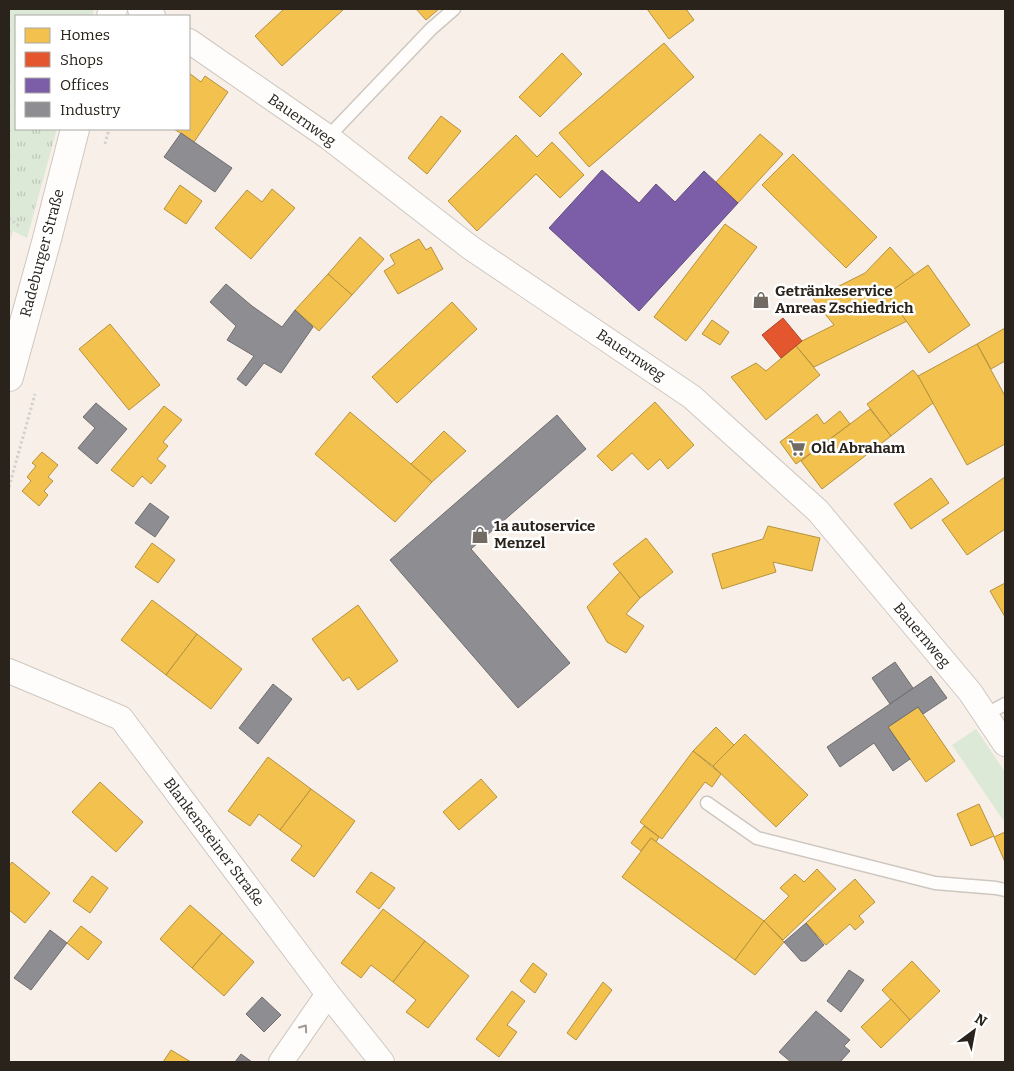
<svg xmlns="http://www.w3.org/2000/svg" width="1014" height="1071" font-family="Bitter,serif">
<style>
.grass{fill:url(#grass-tufts)}
.park{fill:#dce9d7}
.homes{fill:#f2c14e;stroke:#b6923f}
.shops{fill:#e4572e;stroke:#ac4729}
.offices{fill:#7b5ea7;stroke:#624c7d}
.industry{fill:#8d8d92;stroke:#6f6d6f}
.lines{fill:none;stroke-linecap:round;stroke-linejoin:round}
.service-casing{stroke:#cec7c0;stroke-width:15}
.minor-casing{stroke:#cec7c0;stroke-width:26}
.secondary-casing{stroke:#cec7c0;stroke-width:30}
.path{stroke:#d3d1ce;stroke-width:3;stroke-dasharray:2.5 2.5;stroke-linecap:butt}
.service{stroke:#fefdfc;stroke-width:12}
.minor{stroke:#fefdfc;stroke-width:24}
.secondary{stroke:#fefdfc;stroke-width:28}
.oneway{stroke:#9e9b97}
.labels{text-anchor:middle;dominant-baseline:central;stroke-width:5;stroke-linejoin:round;paint-order:stroke}
.street-label{font-size:15px;fill:#29231c;stroke:#fff}
.poi-label{font-size:15px;font-weight:bold;fill:#29231c;stroke:#fff;text-anchor:start}
</style>
<defs>
<pattern id="grass-tufts" width="24" height="20" patternUnits="userSpaceOnUse" patternTransform="scale(1.25)"><rect width="24" height="20" fill="#dce9d7"/><path d="M3 7l-1-3M5 7V3M7 7l1-3M15 17l-1-3M17 17v-4M19 17l1-3" fill="none" stroke="#bdc8b8"/></pattern>
</defs>
<rect width="100%" height="100%" fill="#f8f0e8"/>
<path class="grass" d="M9,9H94L92,16H16V129H57L27,238L13,231L9,245Z"/>
<path class="park" d="M976,729L1005,772V818L1003,820L952,745Z"/>
<g class="homes">
<path d="M284,9H344L282,66L255,36Z"/>
<path d="M416,9H439L426,20Z"/>
<path d="M647,9H686L694,20L669,39Z"/>
<path d="M664,43L694,77L589,167L559,133Z"/>
<path d="M562,53L582,74L540,117L519,97Z"/>
<path d="M189,73L201,82L205,76L228,92L194,142L174,129H189Z"/>
<path d="M441,116L461,131L427,174L408,158Z"/>
<path d="M760,134L783,154L738,203L716,182Z"/>
<path d="M516,135L537,157L552,142L584,175L560,198L536,174L477,231L448,201Z"/>
<path d="M793,154L877,237L846,268L762,185Z"/>
<path d="M180,185L202,201L186,224L164,209Z"/>
<path d="M272,189L295,208L251,259L215,228L247,190L262,202Z"/>
<path d="M725,224L757,247L686,341L654,317Z"/>
<path d="M360,237L384,259L352,295L328,274Z"/>
<path d="M419,239L426,250L431,247L443,269L398,294L384,271L395,264L390,255Z"/>
<path d="M890,247L915,275L887,294L907,321L814,367L796,346L802,341L834,325L813,299L865,273Z"/>
<path d="M928,265L970,325L929,353L887,294Z"/>
<path d="M328,274L352,295L319,331L295,310Z"/>
<path d="M452,302L477,329L397,403L372,377Z"/>
<path d="M712,320L729,332L720,345L702,334Z"/>
<path d="M110,324L160,385L129,410L79,349Z"/>
<path d="M1005,328V361L991,369L977,344Z"/>
<path d="M977,344L1005,396V444L967,465L918,376Z"/>
<path d="M796,346L820,375L766,420L731,377L756,363L766,371Z"/>
<path d="M913,370L918,376L933,403L891,436L867,404Z"/>
<path d="M655,402L694,445L668,469L660,459L648,470L632,453L612,471L597,456Z"/>
<path d="M164,406L182,420L163,442L168,446L157,459L166,466L151,484L142,476L133,487L111,470Z"/>
<path d="M870,409L891,436L822,489L801,461Z"/>
<path d="M840,411L850,424L796,464L780,442L817,414L824,424Z"/>
<path d="M350,412L432,482L395,522L315,454Z"/>
<path d="M444,431L466,451L432,482L411,464Z"/>
<path d="M42,452L58,465L48,477L53,481L44,491L48,495L39,506L22,491L31,481L27,477L36,466L32,463Z"/>
<path d="M1005,477V529L967,555L942,520Z"/>
<path d="M931,478L949,503L911,529L894,504Z"/>
<path d="M768,526L820,538L812,571L773,562L776,572L722,589L712,554L763,539Z"/>
<path d="M646,538L673,572L640,598L613,564Z"/>
<path d="M152,543L175,560L158,583L135,567Z"/>
<path d="M620,572L640,598L626,614L644,626L626,653L607,642L587,607Z"/>
<path d="M1005,583V617L990,591Z"/>
<path d="M152,600L197,634L166,675L121,640Z"/>
<path d="M358,605L398,661L358,690L349,677L343,681L312,639Z"/>
<path d="M197,634L242,669L211,709L166,675Z"/>
<path d="M918,707L955,761L926,782L888,727Z"/>
<path d="M716,727L734,745L713,766L693,751Z"/>
<path d="M745,734L808,795L776,827L713,766Z"/>
<path d="M693,751L721,774L712,787L705,782L662,839L640,822Z"/>
<path d="M268,757L311,789L280,830L259,814L250,826L228,811Z"/>
<path d="M481,779L497,797L459,830L443,812Z"/>
<path d="M100,782L143,822L116,852L72,812Z"/>
<path d="M311,789L355,821L314,877L291,860L302,846L280,830Z"/>
<path d="M979,804L994,836L971,846L957,814Z"/>
<path d="M644,826L659,837L656,842L651,838L641,851L631,843Z"/>
<path d="M1005,832V862L994,837Z"/>
<path d="M651,838L764,921L735,960L622,877Z"/>
<path d="M12,862L50,893L25,923L9,910V866Z"/>
<path d="M817,869L836,889L783,940L764,921L789,896L780,888L795,874L804,882Z"/>
<path d="M371,872L395,888L379,909L356,892Z"/>
<path d="M92,876L108,888L90,913L73,901Z"/>
<path d="M855,879L875,902L859,916L864,922L855,930L850,924L826,945L806,923Z"/>
<path d="M190,905L222,933L192,968L160,939Z"/>
<path d="M383,909L425,941L393,982L371,965L361,978L341,963Z"/>
<path d="M764,921L784,942L755,975L735,960Z"/>
<path d="M81,926L102,942L88,960L67,943Z"/>
<path d="M222,933L254,962L224,996L192,968Z"/>
<path d="M425,941L469,976L428,1028L406,1012L416,1000L393,982Z"/>
<path d="M912,961L940,991L910,1020L882,990Z"/>
<path d="M533,963L547,974L535,993L520,981Z"/>
<path d="M603,982L612,990L576,1040L567,1033Z"/>
<path d="M512,991L525,1001L507,1025L517,1032L499,1057L476,1039Z"/>
<path d="M891,999L910,1020L881,1048L861,1027Z"/>
<path d="M171,1050L191,1062H163Z"/>
</g>
<path class="shops" d="M783,318L802,341L781,358L762,335Z"/>
<path class="offices" d="M602,170L639,203L656,184L675,202L704,171L738,203L639,311L549,228Z"/>
<g class="industry">
<path d="M181,133L232,168L215,192L164,157Z"/>
<path d="M226,284L252,306L282,327L295,310L313,327L281,373L264,363L246,386L237,379L254,356L227,340L236,326L210,302Z"/>
<path d="M96,403L127,429L97,464L78,448L95,428L83,417Z"/>
<path d="M557,415L586,449L471,549L570,663L518,708L390,560Z"/>
<path d="M150,503L169,517L155,537L135,523Z"/>
<path d="M895,662L913,688L890,704L872,678Z"/>
<path d="M931,676L947,698L923,714L918,707L888,727L910,759L893,771L874,743L840,767L827,747Z"/>
<path d="M273,684L292,699L258,744L239,728Z"/>
<path d="M806,923L824,945L806,961H801L784,942Z"/>
<path d="M50,930L67,943L31,990L14,978Z"/>
<path d="M849,970L864,980L841,1012L827,1001Z"/>
<path d="M262,997L281,1015L264,1032L246,1014Z"/>
<path d="M816,1011L850,1040L844,1046L850,1051L840,1062H791L779,1052Z"/>
<path d="M241,1054L252,1062H235Z"/>
</g>
<g class="lines">
<g class="service-casing">
<g id="service">
<path d="M328,137L431,29L454,9"/>
<path d="M985,715L1005,704"/>
<path d="M707,803L757,838L935,883L996,888L1005,890"/>
</g>
</g>
<g class="minor-casing">
<g id="minor">
<path d="M140,9L153,16"/>
<path d="M189,41L328,137L471,248L692,397L818,511L970,692L1005,744"/>
<path d="M9,671L121,718L328,994L382,1062"/>
<path d="M281,1062L328,994"/>
</g>
</g>
<g class="secondary-casing">
<g id="secondary">
<path d="M111,16L113,9"/>
<path d="M9,377L47,239L75,129"/>
</g>
</g>
<g class="path">
<path d="M105,144L109,129"/>
<path d="M9,218L19,226"/>
<path d="M9,487L35,394"/>
</g>
<use href="#service" class="service"/>
<use href="#minor" class="minor"/>
<use href="#secondary" class="secondary"/>
</g>
<defs><path id="oneway-chevron" d="M-2-3.5L2.5 0L-2 3.5" fill="none" stroke-width="1.6" stroke-linecap="round" stroke-linejoin="round" transform="scale(1.25)"/></defs>
<use class="oneway" href="#oneway-chevron" transform="translate(304 1028) rotate(-55)"/>
<defs>
<g id="shop-bare" transform="scale(1.35)"><path d="M-5-2.5h2.3a2.7 3.5 0 0 1 5.4 0H5L5.5 6h-11ZM-1.5-2.5h3a1.5 2.3 0 0 0-3 0Z" fill="#716b63" stroke="#fff" stroke-width="2.5" paint-order="stroke"/></g>
<g id="supermarket-bare" transform="scale(1.35)"><path d="M-6-5.5h2.5l.6 2H6L4.5 2H-2.5L-4.4-4H-6ZM-1.5 3.2a1.3 1.3 0 1 0 .1 0ZM3 3.2a1.3 1.3 0 1 0 .1 0Z" fill="#716b63" stroke="#fff" stroke-width="2.5" paint-order="stroke"/></g>
</defs>
<g fill-rule="evenodd">
<use href="#shop-bare" x="761" y="300"/>
<use href="#supermarket-bare" x="797" y="448"/>
<use href="#shop-bare" x="480" y="535"/>
</g>
<g class="labels">
<g class="street-label">
<text transform="translate(302 120) rotate(35)">Bauernweg</text>
<text transform="translate(42 253) rotate(-75)">Radeburger Straße</text>
<text transform="translate(631 355) rotate(34)">Bauernweg</text>
<text transform="translate(922 635) rotate(50)">Bauernweg</text>
<text transform="translate(214 842) rotate(53)">Blankensteiner Straße</text>
</g>
<g class="poi-label">
<text x="775" y="291">Getränkeservice<tspan x="775" dy="17">Anreas Zschiedrich</tspan></text>
<text x="811" y="448">Old Abraham</text>
<text x="494" y="526">1a autoservice<tspan x="494" dy="17">Menzel</tspan></text>
</g>
</g>
<rect width="1014" height="1071" fill="none" stroke="#29231c" stroke-width="20"/>
<rect x="15" y="15" width="175" height="115" fill="#ffffff" stroke="#a9a7a4"/>
<rect x="25" y="28" width="25" height="15" fill="#f2c14e" stroke="#a9a7a4"/>
<text x="60" y="40" font-size="15" fill="#29231c">Homes</text>
<rect x="25" y="52" width="25" height="15" fill="#e4572e" stroke="#a9a7a4"/>
<text x="60" y="65" font-size="15" fill="#29231c">Shops</text>
<rect x="25" y="78" width="25" height="15" fill="#7b5ea7" stroke="#a9a7a4"/>
<text x="60" y="90" font-size="15" fill="#29231c">Offices</text>
<rect x="25" y="102" width="25" height="15" fill="#8d8d92" stroke="#a9a7a4"/>
<text x="60" y="115" font-size="15" fill="#29231c">Industry</text>
<g transform="translate(974 1031) rotate(32)" stroke="#ffffff" stroke-width="4" paint-order="stroke">
<path d="M0-4L9 19L0 12L-9 19Z" fill="#29231c"/>
<text y="-8" font-size="14" font-weight="bold" text-anchor="middle" fill="#29231c">N</text>
</g>
</svg>
